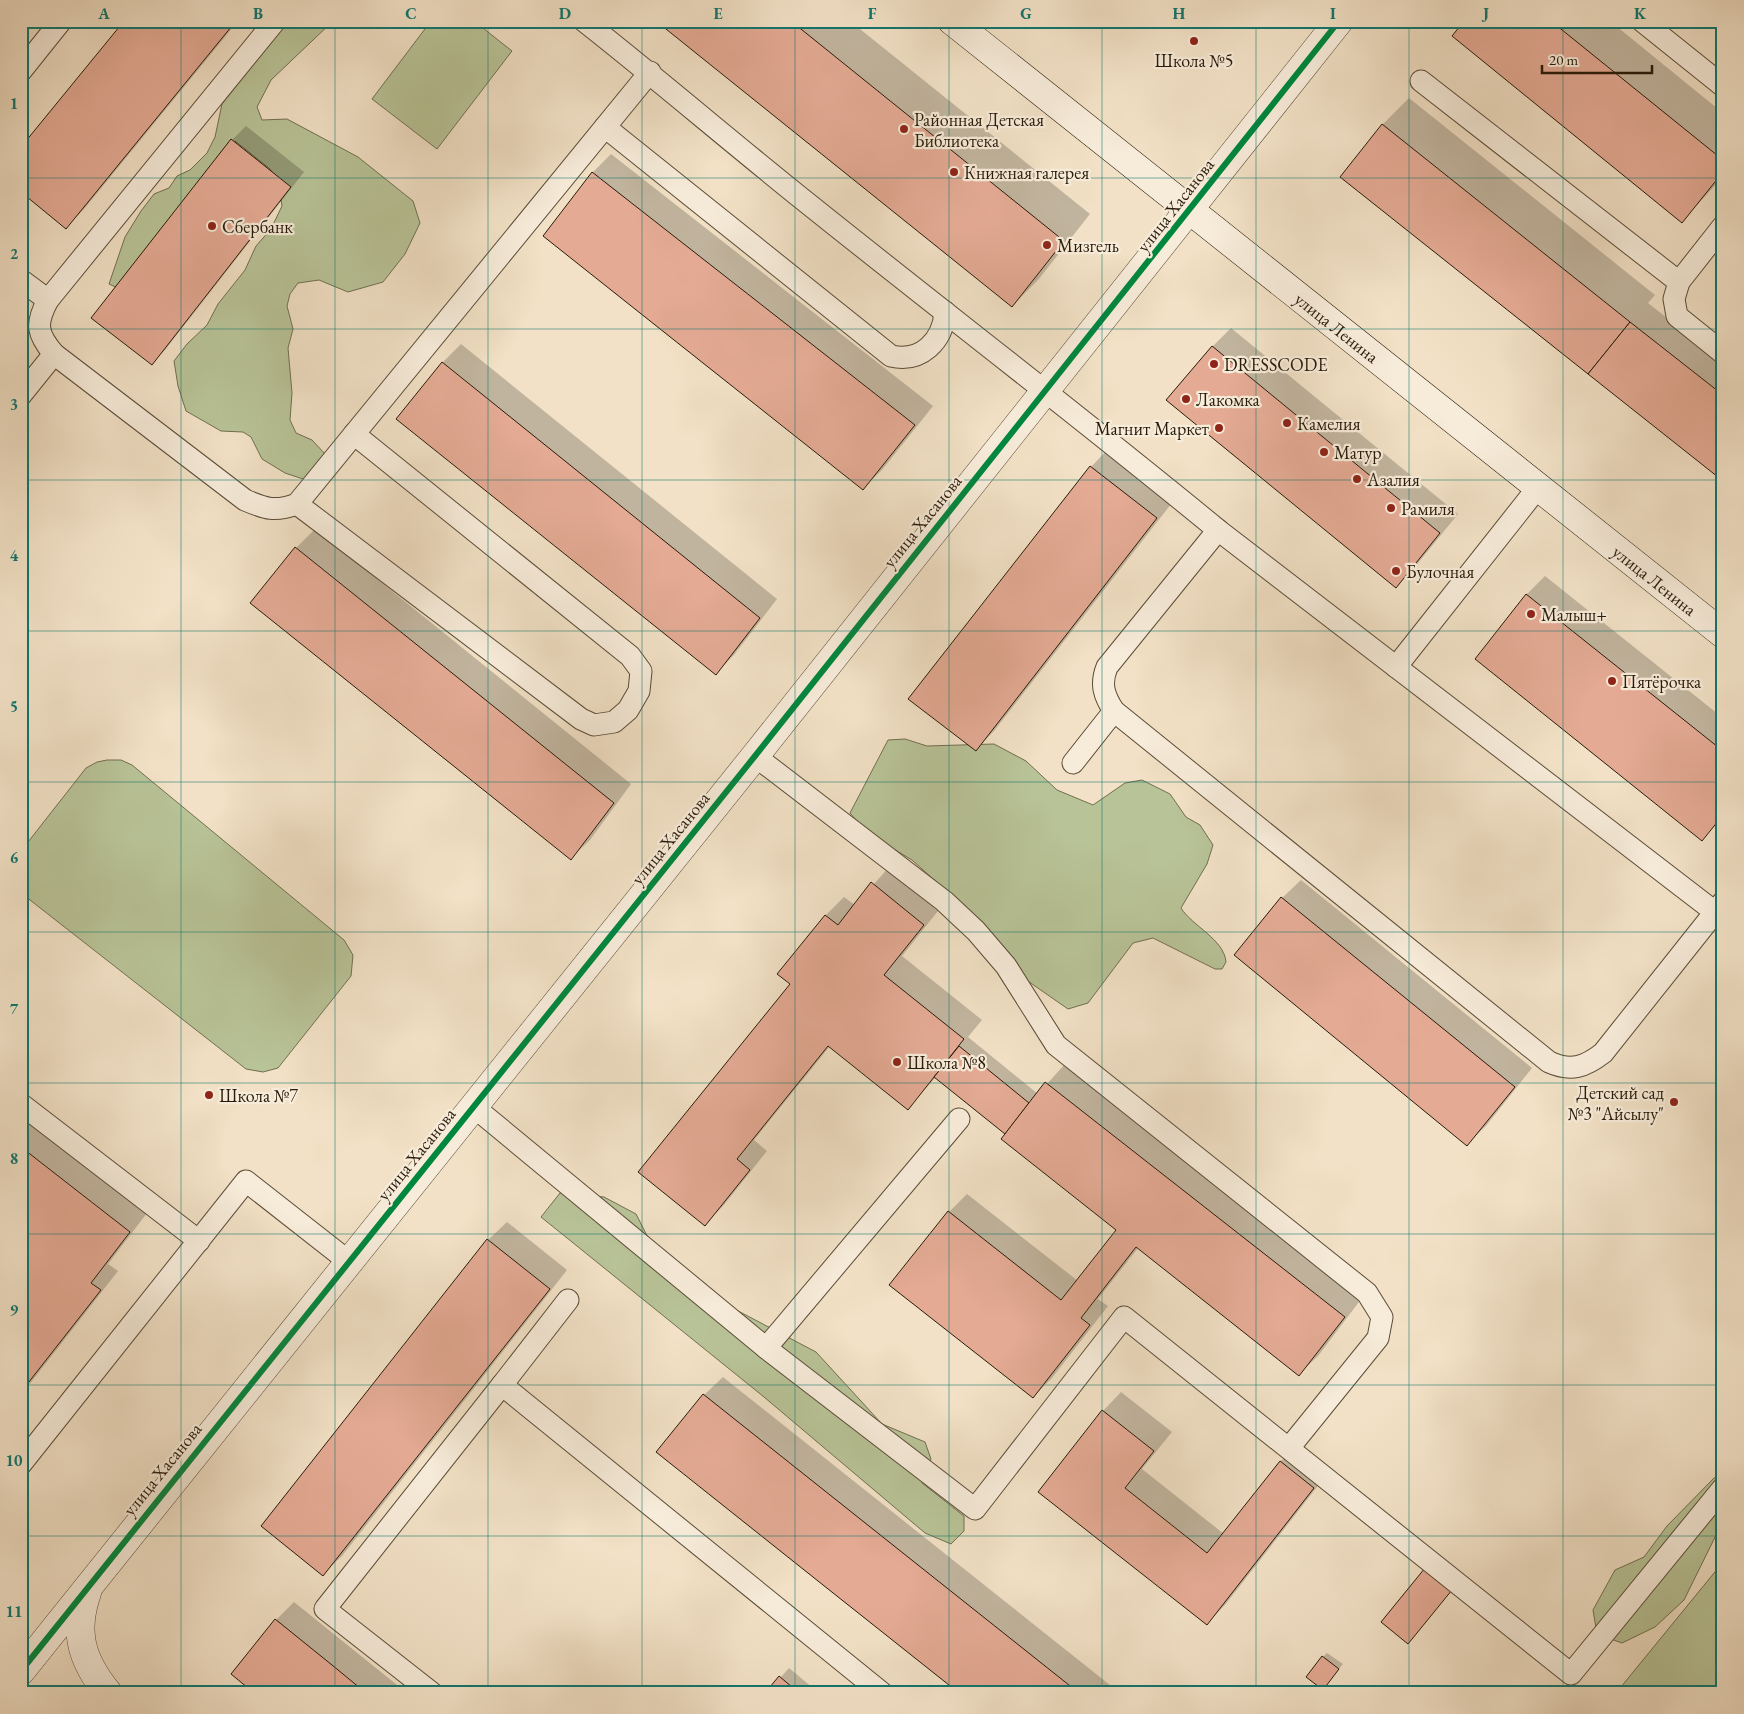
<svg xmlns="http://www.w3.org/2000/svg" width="1744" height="1714" font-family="'EB Garamond',serif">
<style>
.green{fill:#b8c397;stroke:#706f50}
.shadow{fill:#0003}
.building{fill:#e4aa94;stroke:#291b09}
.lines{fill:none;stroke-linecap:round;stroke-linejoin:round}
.lane-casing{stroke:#5b4c38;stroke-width:23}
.street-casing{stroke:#5b4c38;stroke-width:29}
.secondary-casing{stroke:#291b09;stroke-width:29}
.lane{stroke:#f7ecda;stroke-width:21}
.street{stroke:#f7ecda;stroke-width:28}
.secondary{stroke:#f7ecda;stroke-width:28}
.cycleway-casing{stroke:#f7ecda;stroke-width:9}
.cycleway{stroke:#00873e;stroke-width:6}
.grid{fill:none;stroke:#0f766e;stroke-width:1;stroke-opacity:0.55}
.poi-dot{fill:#8f2418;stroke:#f7ecda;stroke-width:2}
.labels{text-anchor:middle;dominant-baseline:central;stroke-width:4.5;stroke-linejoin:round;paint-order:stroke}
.poi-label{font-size:18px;fill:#291b09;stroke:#f7ecda;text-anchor:start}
.street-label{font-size:18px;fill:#291b09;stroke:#f7ecda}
.neatline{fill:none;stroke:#0f766e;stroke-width:2}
.grid-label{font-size:16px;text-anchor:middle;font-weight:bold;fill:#0f766e}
</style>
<rect width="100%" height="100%" fill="#f2e1c6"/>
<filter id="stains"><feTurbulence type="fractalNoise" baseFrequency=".004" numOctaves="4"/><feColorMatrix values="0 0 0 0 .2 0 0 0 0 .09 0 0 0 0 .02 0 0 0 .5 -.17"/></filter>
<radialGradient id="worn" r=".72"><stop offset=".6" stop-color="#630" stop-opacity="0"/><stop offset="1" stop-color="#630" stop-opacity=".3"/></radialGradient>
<g class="green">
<path d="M288,21H333L271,80L257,107L262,120L287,119L358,157L413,201L420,223L405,254L383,282L348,292L319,280L298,283L290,294L287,306L293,329L288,348L292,393L290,420L296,433L312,440L326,455L312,482L285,473L262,459L251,437L243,432L221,431L186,411L178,386L174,361L187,344L207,325L218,304L245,270L256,246L271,229L282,206L279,186L270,169L235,141L122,290L109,284L125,237L141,211L154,194L169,188L177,176L190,170L207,153L215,137L222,104Z"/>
<path d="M431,21H474L512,51L437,149L372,99Z"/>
<path d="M905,739L927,746L994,744L1026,761L1057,790L1093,805L1125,783L1142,780L1170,794L1186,817L1200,825L1213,845L1207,864L1181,908C1192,926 1224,939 1226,962L1222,969H1215L1153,938L1133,943L1088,1003L1068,1009L1022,977L961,904L912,860L867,833L850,813L888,740Z"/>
<path d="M107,760H121L132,765L344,940L353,955L351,976L278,1068L263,1072L246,1069L30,900L21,890V851L86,768L97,762Z"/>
<path d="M560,1193L604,1197L636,1214L666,1273L816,1352L882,1424L925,1442L931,1459L922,1483L964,1516V1531L951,1544L925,1533L764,1397L541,1217Z"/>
<path d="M1723,1473V1521L1684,1600L1655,1627L1622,1643L1597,1634L1593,1610L1615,1570L1644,1557L1667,1526L1714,1478Z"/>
<path d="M1723,1562V1693H1616Z"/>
</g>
<g class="shadow">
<path d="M126,21H238L84,209L66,227Z"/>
<path d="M658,21H850L1090,214L1038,280L1012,306Z"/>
<path d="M1465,21H1610L1723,113V177L1682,221Z"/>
<path d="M1409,98L1655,295L1648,303L1723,362V479L1342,176L1383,124Z"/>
<path d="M246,126L304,172L165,350L152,363L232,140Z"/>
<path d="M611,154L933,406L882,470L863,488L592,173Z"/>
<path d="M1231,328L1458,514L1414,568L1396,586L1212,347Z"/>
<path d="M461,344L777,599L734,655L716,673L397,419L443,362Z"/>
<path d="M1109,448L1175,499L994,731L975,750L910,698L1091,467Z"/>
<path d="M315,529L631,784L590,840L571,858L252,603L296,548Z"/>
<path d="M1545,576L1723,718V818L1702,839L1476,659L1527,594Z"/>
<path d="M891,865L942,906L902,956L982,1020L968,1037L1038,1094L1064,1065L1362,1298L1318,1356L1299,1374L1138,1248L1098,1299L1108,1306L1052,1378L1033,1397L949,1212L967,1194L1078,1281L1117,1230L1011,1128L936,1077L908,1108L830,1046L754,1140L767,1151L723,1206L705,1224L791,984L779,974L826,915L844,897L855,905Z"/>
<path d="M1301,880L1532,1068L1486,1126L1467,1144L1282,898Z"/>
<path d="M21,1115L147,1213L108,1264L118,1271L21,1395Z"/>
<path d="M507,1222L567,1270L342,1556L323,1574L488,1240Z"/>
<path d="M723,1377L1120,1693H961L704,1395Z"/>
<path d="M1121,1392L1172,1432L1142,1469L1224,1534L1280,1462L1299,1443L1331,1469L1225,1605L1207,1623L1039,1492L1103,1411Z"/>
<path d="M294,1602L407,1693H256L276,1620Z"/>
<path d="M1327,1653L1343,1664L1323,1688V1657Z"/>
<path d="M789,1668L819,1693H767Z"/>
</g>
<g class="building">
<path d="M124,21H236L66,229L21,192V147Z"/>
<path d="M656,21H791L1064,241L1012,307Z"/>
<path d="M1464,21H1551L1723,160V172L1682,223L1452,36Z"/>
<path d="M1382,124L1630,322L1588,374L1340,177Z"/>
<path d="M231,139L291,187L152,365L91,318Z"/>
<path d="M592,172L915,425L863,490L543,236Z"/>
<path d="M1630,322L1723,395V481L1588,374Z"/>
<path d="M1212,346L1440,533L1396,588L1166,400Z"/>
<path d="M442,362L760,618L716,675L396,419Z"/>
<path d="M1090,466L1157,518L976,751L908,699Z"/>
<path d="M295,547L614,803L571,860L250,603Z"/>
<path d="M1526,594L1723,751V815L1702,841L1475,659Z"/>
<path d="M871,882L924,925L884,975L964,1039L908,1110L828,1046L737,1159L750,1170L705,1226L638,1172L790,984L777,974L825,915L838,925Z"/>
<path d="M1281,897L1515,1087L1467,1146L1234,955Z"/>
<path d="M959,1046L1029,1103L1005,1134L934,1077Z"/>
<path d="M1045,1082L1345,1317L1299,1376L1136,1247L1081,1318L1090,1325L1033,1398L889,1285L948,1211L1061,1300L1116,1230L1001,1139Z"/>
<path d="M21,1147L130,1232L91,1283L101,1290L21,1392Z"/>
<path d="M487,1239L550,1289L323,1576L261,1526Z"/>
<path d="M703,1394L1079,1693H959L818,1581L656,1452Z"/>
<path d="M1102,1410L1154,1451L1125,1488L1207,1553L1280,1461L1314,1488L1207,1625L1038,1492Z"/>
<path d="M1425,1568L1452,1590L1408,1644L1381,1622Z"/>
<path d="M275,1619L332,1665L366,1693H254L231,1674Z"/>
<path d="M1322,1656L1339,1669L1323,1690L1306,1677Z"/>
<path d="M779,1676L799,1693H765Z"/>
</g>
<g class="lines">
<g class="lane-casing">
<g id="lane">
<path d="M584,21C659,80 731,142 806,202C943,312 1082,418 1218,530"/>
<path d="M1642,21L1723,86"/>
<path d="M21,71L61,21"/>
<path d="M1421,81L1679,282"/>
<path d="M605,127L891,356C921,363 943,341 945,312"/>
<path d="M1723,226L1679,282L1674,299L1677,316L1723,353"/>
<path d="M21,280L48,300"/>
<path d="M54,354C37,334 35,324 48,300L275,21"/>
<path d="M21,395L54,354L245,500C266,509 275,512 297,504L650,72"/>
<path d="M297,504L581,719L594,725L614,722L628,710L639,691L641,671L630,656L354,434"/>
<path d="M1396,667L1539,486"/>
<path d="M755,756L944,901L976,931L1006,966L1056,1045L1367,1293L1382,1317L1378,1338L1289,1448"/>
<path d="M1073,763L1114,711"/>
<path d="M1715,912L1218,530L1107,667C1100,684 1104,696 1114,711L1549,1062C1571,1072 1585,1067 1603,1053L1715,912L1723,902"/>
<path d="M21,1104L199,1241"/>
<path d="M474,1107L766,1348L975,1509L1124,1317L1571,1674L1723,1488"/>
<path d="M766,1348L959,1119"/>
<path d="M502,1385L568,1300"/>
<path d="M21,1464L246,1181L348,1261"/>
<path d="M432,1693L325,1609L502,1385L882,1693"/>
</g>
</g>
<g class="street-casing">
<g id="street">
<path d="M87,1593C73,1633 82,1661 108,1693"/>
<path d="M21,1671L755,756L1339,21"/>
</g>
</g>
<g class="secondary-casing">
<g id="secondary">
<path id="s1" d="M952,21L1723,634"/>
</g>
</g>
<use href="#lane" class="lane"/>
<use href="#street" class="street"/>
<use href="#secondary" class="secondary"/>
<g class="cycleway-casing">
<path id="cycleway" d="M21,1671L755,756L1339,21"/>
</g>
<use href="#cycleway" class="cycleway"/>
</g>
<path class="grid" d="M181,21V1693M335,21V1693M488,21V1693M642,21V1693M795,21V1693M949,21V1693M1102,21V1693M1256,21V1693M1409,21V1693M1563,21V1693M21,178H1723M21,329H1723M21,480H1723M21,631H1723M21,782H1723M21,932H1723M21,1083H1723M21,1234H1723M21,1385H1723M21,1536H1723"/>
<g class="poi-dot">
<circle cx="1194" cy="41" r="5"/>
<circle cx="904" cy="129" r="5"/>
<circle cx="954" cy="172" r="5"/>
<circle cx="212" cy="226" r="5"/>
<circle cx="1047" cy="245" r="5"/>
<circle cx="1214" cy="364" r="5"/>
<circle cx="1186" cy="399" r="5"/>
<circle cx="1287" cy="423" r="5"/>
<circle cx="1219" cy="428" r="5"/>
<circle cx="1324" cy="452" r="5"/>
<circle cx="1357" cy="479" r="5"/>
<circle cx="1391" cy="508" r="5"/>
<circle cx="1396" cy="571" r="5"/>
<circle cx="1531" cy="614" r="5"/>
<circle cx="1612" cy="681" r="5"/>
<circle cx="897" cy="1062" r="5"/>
<circle cx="209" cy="1095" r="5"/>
<circle cx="1674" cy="1102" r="5"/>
</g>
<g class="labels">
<g class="poi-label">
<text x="1194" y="60" text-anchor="middle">Школа №5</text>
<text x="914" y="119">Районная Детская<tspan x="914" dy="21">Библиотека</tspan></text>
<text x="964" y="172">Книжная галерея</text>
<text x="222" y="226">Сбербанк</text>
<text x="1057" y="245">Мизгель</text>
<text x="1224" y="364">DRESSCODE</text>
<text x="1196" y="399">Лакомка</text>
<text x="1297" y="423">Камелия</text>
<text x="1209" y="428" text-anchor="end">Магнит Маркет</text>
<text x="1334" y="452">Матур</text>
<text x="1367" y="479">Азалия</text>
<text x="1401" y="508">Рамиля</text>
<text x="1406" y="571">Булочная</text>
<text x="1541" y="614">Малыш+</text>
<text x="1622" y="681">Пятёрочка</text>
<text x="907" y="1062">Школа №8</text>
<text x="1664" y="1092" text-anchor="end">Детский сад<tspan x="1664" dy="21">№3 "Айсылу"</tspan></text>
<text x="219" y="1095">Школа №7</text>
</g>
<g class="street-label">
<text transform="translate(1175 205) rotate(-52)">улица Хасанова</text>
<text stroke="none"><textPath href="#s1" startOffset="492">улица Ленина</textPath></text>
<text transform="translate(922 521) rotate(-51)">улица Хасанова</text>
<text stroke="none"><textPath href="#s1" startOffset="898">улица Ленина</textPath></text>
<text transform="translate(670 838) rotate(-51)">улица Хасанова</text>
<text transform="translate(416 1154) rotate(-51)">улица Хасанова</text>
<text transform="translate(162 1469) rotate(-51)">улица Хасанова</text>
</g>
</g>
<rect width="1744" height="1714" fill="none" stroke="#f2e1c6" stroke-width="55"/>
<path d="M1542 65v8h110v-8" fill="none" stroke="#291b09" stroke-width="2.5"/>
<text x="1549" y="65" font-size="15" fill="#291b09" stroke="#f7ecda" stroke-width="4" paint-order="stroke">20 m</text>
<rect x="28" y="28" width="1688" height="1658" class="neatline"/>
<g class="grid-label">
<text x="104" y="19">A</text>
<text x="258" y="19">B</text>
<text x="411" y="19">C</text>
<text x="565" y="19">D</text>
<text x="718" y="19">E</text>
<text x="872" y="19">F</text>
<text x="1026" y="19">G</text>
<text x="1179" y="19">H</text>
<text x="1333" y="19">I</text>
<text x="1486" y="19">J</text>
<text x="1640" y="19">K</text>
<text x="14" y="109">1</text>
<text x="14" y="259">2</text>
<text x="14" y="410">3</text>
<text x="14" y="561">4</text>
<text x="14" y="712">5</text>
<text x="14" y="863">6</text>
<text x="14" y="1014">7</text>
<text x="14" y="1164">8</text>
<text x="14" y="1315">9</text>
<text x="14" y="1466">10</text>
<text x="14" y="1617">11</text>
</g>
<rect width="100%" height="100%" filter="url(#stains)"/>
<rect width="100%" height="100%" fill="url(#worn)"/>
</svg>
